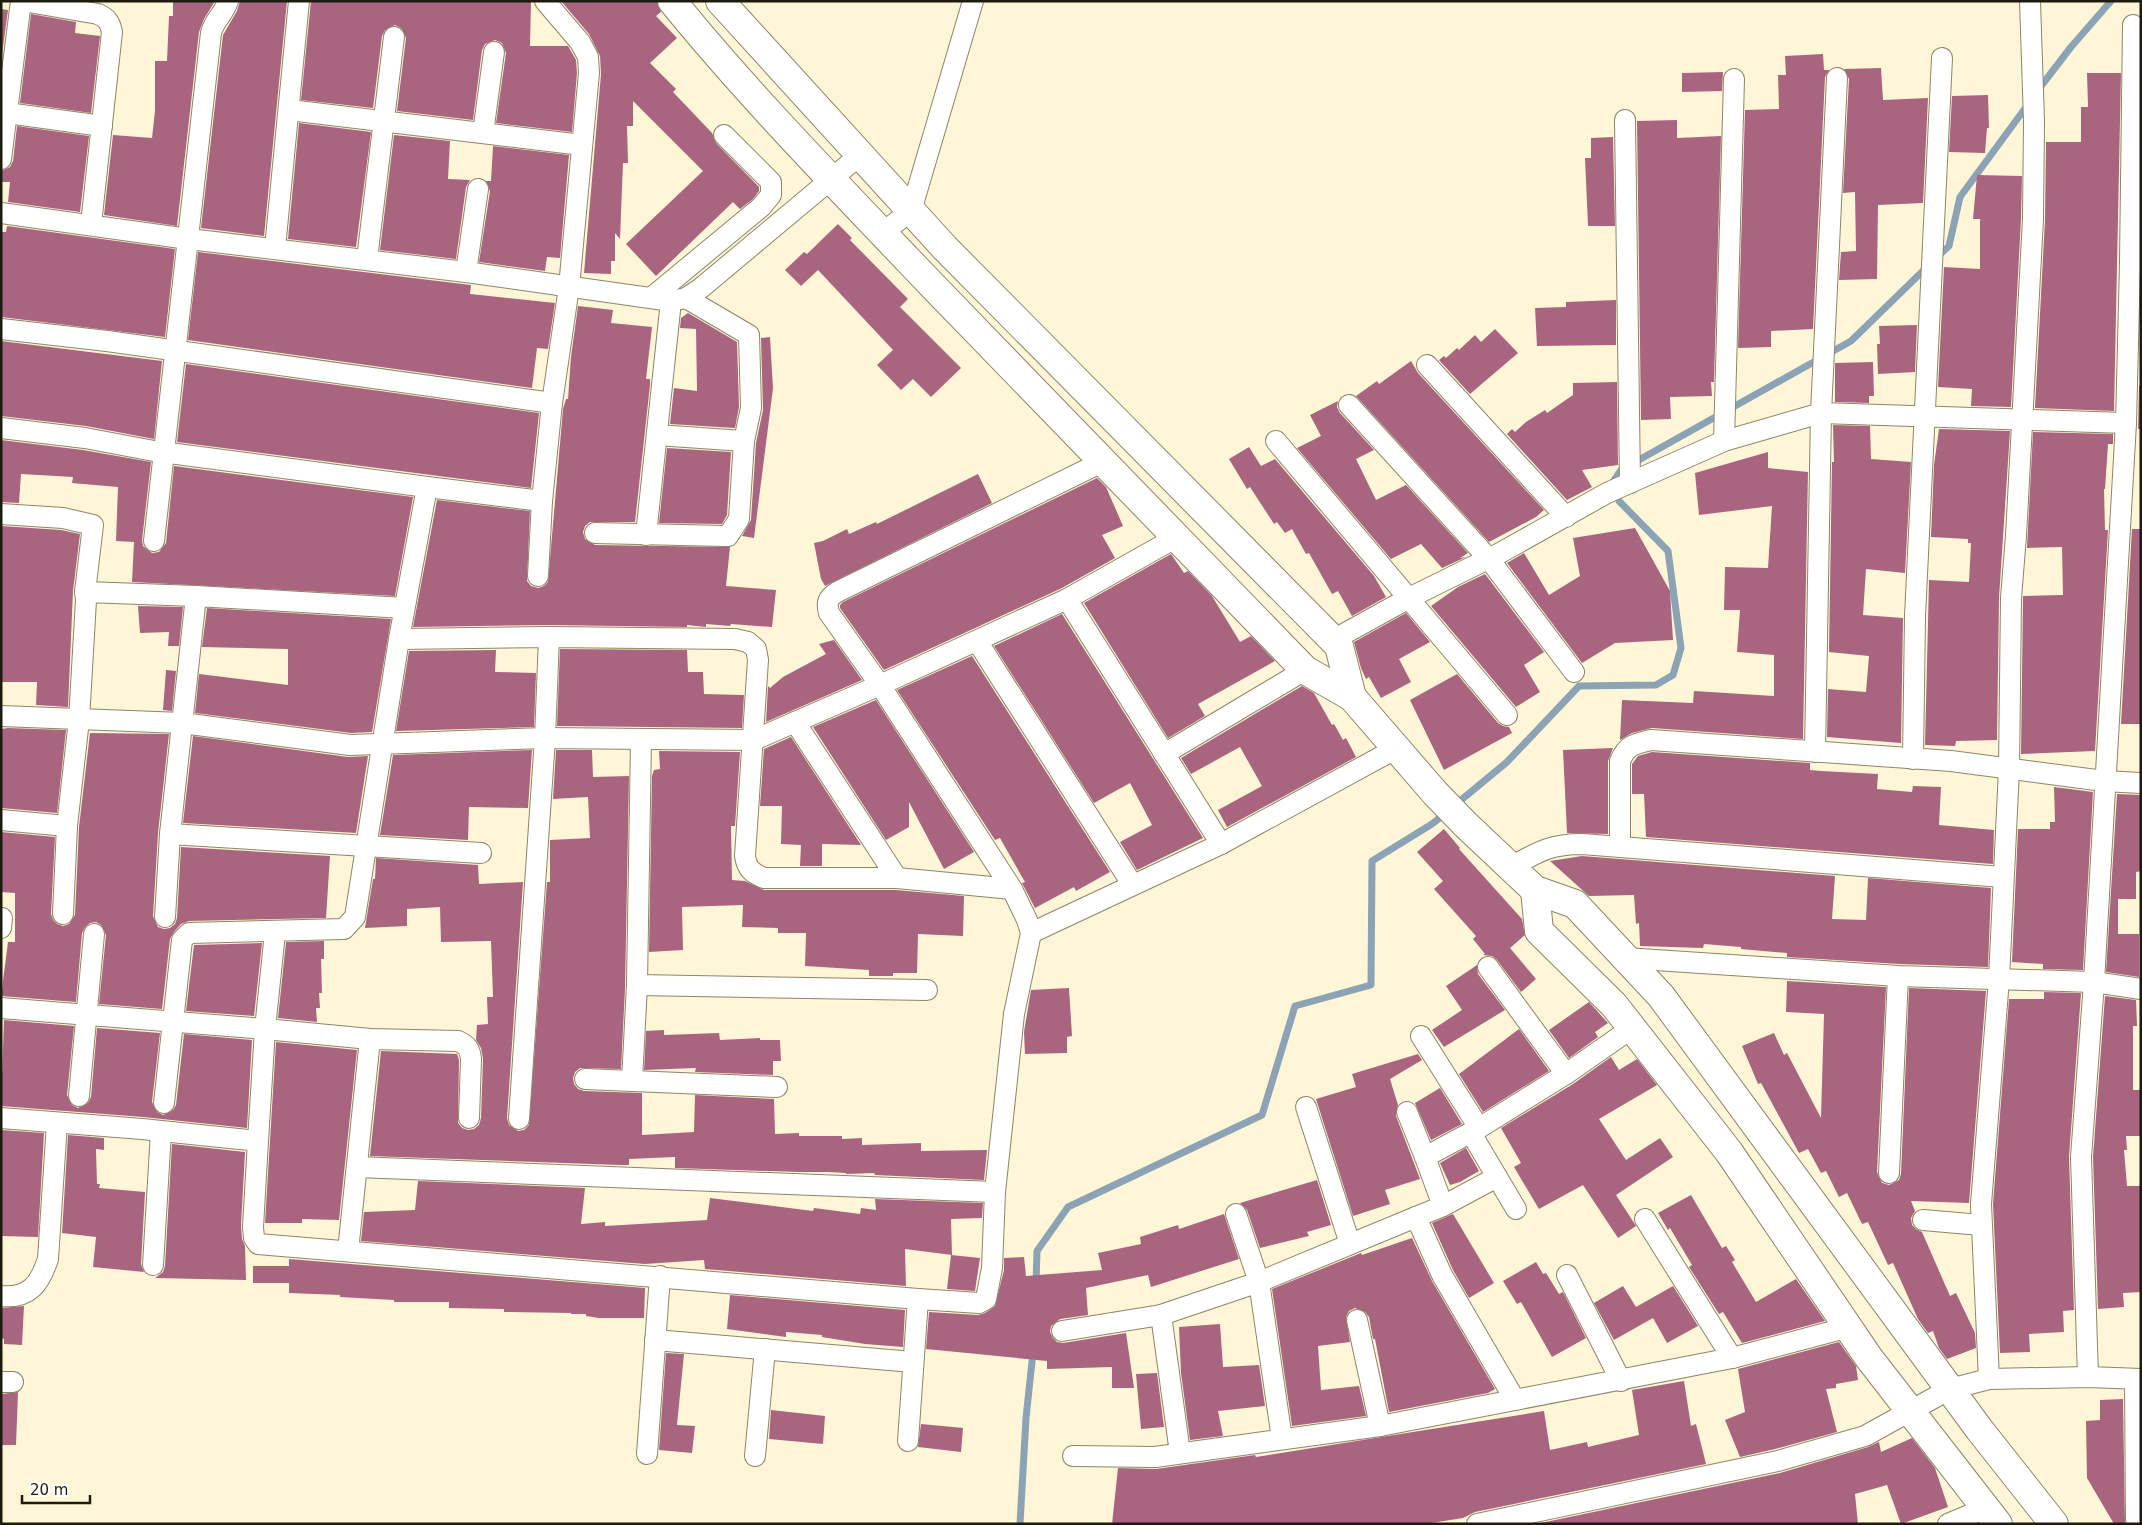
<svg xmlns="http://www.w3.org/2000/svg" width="2142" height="1525" font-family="'DejaVu Sans',sans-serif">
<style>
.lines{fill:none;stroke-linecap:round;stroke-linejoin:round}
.stream{stroke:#8ca3b6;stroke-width:7}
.building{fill:#a96580}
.minor-casing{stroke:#8d8569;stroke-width:22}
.secondary-casing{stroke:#8d8569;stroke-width:30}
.minor{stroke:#fff;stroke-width:20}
.secondary{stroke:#fff;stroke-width:28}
</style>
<rect width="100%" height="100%" fill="#fff6d7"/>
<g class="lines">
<g class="stream">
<path d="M2038,90L2071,47L2111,1"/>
<path d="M1936,258L1949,246L1960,197L2029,103"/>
<path d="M1455,805L1507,762L1579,686L1656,685L1673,675L1681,648L1668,551L1619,501L1613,482L1621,470L1851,341L1927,267"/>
<path d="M1036,1284L1037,1251L1068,1207L1262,1115L1295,1006L1371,985L1372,861L1432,824L1447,812"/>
<path d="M1020,1524L1026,1418L1033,1352"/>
</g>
</g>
<g class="building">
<path d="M173,1H215L204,19L199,32L177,226L104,215L113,135L152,138L155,111V61H167L169,16H173Z"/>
<path d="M240,1H287L264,236L201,228L223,35L237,11Z"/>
<path d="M311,1H531L530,46H568L576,60L577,73L572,132L496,123L506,53L502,43L495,40L485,44L482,50L473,120L397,111L406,38L401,28L395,25L385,30L382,36L373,108L301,100Z"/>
<path d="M561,1H657L661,12L656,16L677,38L650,63L676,89L673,92L712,133L716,143L759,187V191L753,199L740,209L733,202L656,276L626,244L703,171L633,101V126H627L628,163H623L620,239L615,233V261H611V274L584,273L601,74L600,56L589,34Z"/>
<path d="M1,9L8,10L1,62Z"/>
<path d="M31,14L76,22L75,33L100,36L91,113L20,103Z"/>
<path d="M1823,54L1824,70H1829L1825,77L1813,329L1771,331V347L1738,348L1745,110L1779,109L1778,75H1786L1785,56Z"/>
<path d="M1881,68L1883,100L1928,98L1923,203L1878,205L1877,279L1839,280L1841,252L1856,251L1855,192L1843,193L1849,79L1844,69Z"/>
<path d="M1723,72L1722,91L1682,92V73Z"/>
<path d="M2087,73H2121L2114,411L2035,408L2045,220L2046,142H2081V107H2088Z"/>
<path d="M1988,95L1989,128H1987L1985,153L1949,152L1952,96Z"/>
<path d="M1677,120V138L1721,136L1714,382H1711L1712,396L1670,397L1671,419L1641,420L1637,121Z"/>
<path d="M299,123L371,132L356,247L288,239Z"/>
<path d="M17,126L89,136L80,212L8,202L10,182H1V171L10,167L13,161Z"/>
<path d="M394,135L450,141L448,179L470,180L466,187L456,259L380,250Z"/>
<path d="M1613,137L1615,226H1588L1585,158H1591V138Z"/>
<path d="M493,146L569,155L560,258L547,257L545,271L479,262L490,191L486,181H491Z"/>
<path d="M1977,175L2022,176L2021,219L2011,407L1971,406L1972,389L1938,387L1944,267L1980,269V219H1973Z"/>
<path d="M838,224L852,238L850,240L908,299L900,307L961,368L931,397L913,379L901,390L877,365L893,350L818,270L801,286L785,270L804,252L807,254Z"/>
<path d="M7,226L175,249L165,337L1,317V232H6Z"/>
<path d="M198,252L471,285L470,294L555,303L548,349L537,348L532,388L188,340Z"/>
<path d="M1616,300V345L1537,346L1535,308L1566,307V302Z"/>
<path d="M578,306L613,310L611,323L652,327L646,379H650V385L635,522H590L585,526L583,532L585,539L595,545L730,547L726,586L776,590L772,627L731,624L730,626L706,624V627L687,625V627L549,625L413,627L437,500L530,511L527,581L531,586L538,588L544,586L548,582L563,409L566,399H568L571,357Z"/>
<path d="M688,313L737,342L739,407L735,428L670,424L674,388L697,391L696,329L680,328L681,318Z"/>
<path d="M1917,325L1915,372L1878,374L1877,344H1880L1879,326Z"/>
<path d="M1495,329L1518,353L1470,394L1439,360L1444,356L1446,358L1457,348L1459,350L1475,335L1481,342Z"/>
<path d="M770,337L773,388L754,538L742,536L751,520L756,443L763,410L761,338Z"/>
<path d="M1,341L162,361L154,439L86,426L1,416Z"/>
<path d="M1411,361L1418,373L1544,510L1536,517L1489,542L1356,396L1377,381L1379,384Z"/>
<path d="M1873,362L1874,396H1869V403L1835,402V363Z"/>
<path d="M186,364L539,413L531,488L177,442Z"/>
<path d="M1617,382L1618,465L1582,470L1592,487L1567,500L1507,434L1512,429L1515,432L1526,422L1545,410L1547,413L1573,395V383Z"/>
<path d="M2139,386H2141V429H2138Z"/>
<path d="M1338,401L1337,407L1340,413L1374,450L1356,459L1376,500L1406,485L1468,553L1460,558L1466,557L1442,568L1421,544L1391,559L1297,448L1321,436L1310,415Z"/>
<path d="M1833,425L1870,426L1871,459L1911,462L1905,573L1866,569L1863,615L1903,618L1901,743L1827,737L1828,689L1866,692L1869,656L1829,652L1832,462H1834Z"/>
<path d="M1939,429L2010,431L1999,598L1997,740L1956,741L1955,746L1925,745L1929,580L1969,582L1971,543H1968V539L1931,537L1934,465Z"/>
<path d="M2033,432L2113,434V444H2108L2105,489H2104L2105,530H2108L2095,751L2021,754L2023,596L2063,595L2062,547L2027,548Z"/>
<path d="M1,440L83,450L151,462L142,540L143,546L152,553L159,552L166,543L174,466L413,497L395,596L132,582L134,542L116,541L118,487L72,483L73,477L21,474L19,503L1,502Z"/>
<path d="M1249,447L1261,466L1275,459L1374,576L1386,597L1352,616L1338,591L1332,594L1309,553L1306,554L1292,529L1285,533L1277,522L1274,524L1250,487L1247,489L1229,459Z"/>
<path d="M667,448L731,452L727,515L722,524L659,523Z"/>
<path d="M1768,452V468L1808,472L1803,739L1652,728L1632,733L1620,740L1622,700L1693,703L1694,691L1774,696V655L1737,652L1740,610H1724L1725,567L1768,568L1772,506L1699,515L1695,473Z"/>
<path d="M978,474L992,503L825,586L821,579L814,543L823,541L847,529L849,534L876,522L877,524Z"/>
<path d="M1097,478L1106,487L1123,526L1102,535L1115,558L1062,588L884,670L840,608V605L843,602Z"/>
<path d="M1,526L61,530L80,534L73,591L68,707L36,705L37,682H1Z"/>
<path d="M1635,528L1670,591L1673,640L1615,643L1582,663L1507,563L1524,553L1549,595L1580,576L1573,538Z"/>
<path d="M2132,529H2141V724H2121Z"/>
<path d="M1171,554L1184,573L1188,571L1212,596L1240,642L1251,636L1275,661L1198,704L1205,716L1168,738L1084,603Z"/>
<path d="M1485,574L1544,652L1524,665L1540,692L1516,707L1431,606L1458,587Z"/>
<path d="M138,606L183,607L179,646H168L169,632L140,633Z"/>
<path d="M207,608L391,619L372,732L351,733L195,713L199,674L288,685V649L202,647Z"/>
<path d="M1406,613L1430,642L1399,659L1411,682L1381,698L1369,677L1366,679L1361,668L1354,642Z"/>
<path d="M1062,614L1203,838L1137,870L1120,842L1152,825L1130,783L1094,803L994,646Z"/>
<path d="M834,640L862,680L766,722L768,686L770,688L783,677L826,654L819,644Z"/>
<path d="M560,649L687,650L688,672H703L704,694L744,695L742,728L557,726Z"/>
<path d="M496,650L495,672L536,673L534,727L396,731L409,651Z"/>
<path d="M972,656L1110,872L1076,891L1074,887L1035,908L1022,883L1025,882L1000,838L995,840L897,690Z"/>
<path d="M166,670L176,671L172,711L163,710Z"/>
<path d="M1457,674L1498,723L1503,726L1509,727L1512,733L1444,770L1410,700Z"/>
<path d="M1302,686L1314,693L1332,725L1334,724L1343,740L1346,738L1356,757L1227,827L1218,810L1262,786L1240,747L1191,774L1181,758Z"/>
<path d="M876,700L974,852L944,869L909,802V827L886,840L813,727Z"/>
<path d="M8,728L66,730L57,813L1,808V729Z"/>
<path d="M90,733L169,734L158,833L153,916L158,927L164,929L170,928L175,924L177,918L181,847L330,856L326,918L189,921L181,924L174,932L170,939L162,1009L99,1004L106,935L101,925L96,922L90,923L85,927L82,933L76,1002L1,996L8,942H15V893L1,892V832L55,837L51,914L53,920L57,924L63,926L69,924L75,915L79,827Z"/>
<path d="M193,736L348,757L368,756L356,833L183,823Z"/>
<path d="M791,737L861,845L822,844V866H800L801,845L781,844L782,806H760L764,749Z"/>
<path d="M1613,748L1608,761V834L1567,833L1563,750Z"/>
<path d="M532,750L528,808L469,807L468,840L380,835L393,755Z"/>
<path d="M556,750H592L593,777L629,776L625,989L621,1069L580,1068L575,1072L573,1078L574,1084L578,1089L584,1091L642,1093V1135L694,1132L695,1095L774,1099L775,1134L799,1133V1136H842V1139L862,1138V1145L921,1143V1151L987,1150L984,1180L875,1175L874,1173L846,1174V1173L828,1172H798L675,1168V1157L629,1159V1165H619L370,1156L381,1051L457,1054L459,1060L458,1123L462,1128L468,1130L474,1129L479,1125L481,1118L483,1059L481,1048L476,1040L477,1025L488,1024L487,997H493L491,941L441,942L440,907L407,909V926L365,928L373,879H375L376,858L478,865L479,884L523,882L507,1118L509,1125L518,1131L524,1130L529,1125L547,882H550V840L590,838L588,797L553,799Z"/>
<path d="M659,751L740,752L735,826H731L732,880L745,881L764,890H896L964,896L963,936L918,934L917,973H893V976H869V970L805,966L806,933H778V928L742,927L743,905L682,907L683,950L649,952L652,776L654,770L660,769Z"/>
<path d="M1652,752L1810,763V770L1821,771L1878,774L1877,789L1912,792L1913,786L1941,787L1939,825L1994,830L1993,864L1646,837L1644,794H1632V764L1638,756Z"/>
<path d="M2054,787L2093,792L2083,970L2043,969V964L2012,962L2018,829H2050V822H2055Z"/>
<path d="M2117,794L2141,795V871L2136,872V899H2118V934H2139V977L2106,972Z"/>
<path d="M1444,829L1460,848L1459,849L1522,919L1525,935L1510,948L1536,979L1521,992L1497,960L1492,956L1483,955L1485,954L1473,939L1476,936L1434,889L1443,881L1417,852Z"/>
<path d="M1582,856L1835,876L1832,919L1866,920L1868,878L1991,888L1988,967L1899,964L1787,957V953L1741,949V947L1704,944L1703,948L1640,946L1639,923L1636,924L1634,895L1589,896L1550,861Z"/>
<path d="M324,941V959H321L322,993H319L320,1008H316L317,1022L278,1018L286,942Z"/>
<path d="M262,943L254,1016L186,1011L194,945Z"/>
<path d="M1477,965L1478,974L1505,1010L1444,1047L1432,1030L1462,1010L1446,986Z"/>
<path d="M1787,981L1886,987L1877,1172L1882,1183L1889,1185L1899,1180L1901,1174L1909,988L1986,991L1969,1203L1911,1201L1915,1211L1911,1218L1912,1225L1916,1229L1922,1232L1950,1296L1956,1293L1975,1333L1976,1348L1947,1359L1939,1348L1933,1331L1928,1333L1918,1319L1893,1263L1888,1265L1868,1222L1862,1224L1847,1193L1839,1197L1826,1171L1821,1173L1808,1149L1799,1153L1761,1083L1758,1084L1742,1046L1774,1033L1784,1055L1787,1053L1821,1118L1824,1014L1786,1012Z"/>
<path d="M1069,988L1072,1036L1067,1037V1053L1025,1054L1024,1032L1031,990Z"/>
<path d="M2044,992L2081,993L2069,1157L2074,1310L2063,1311L2064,1332L2029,1334L2030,1352L2000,1353L1993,1204L2009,999H2044Z"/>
<path d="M2105,996L2136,1000L2137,1026H2133V1090H2141V1136H2126L2127,1150H2124L2127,1186H2141V1292L2123,1293L2124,1307L2098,1309L2093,1157Z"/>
<path d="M1589,1002L1608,1023L1595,1032L1598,1037L1569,1058L1549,1030Z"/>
<path d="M4,1020L74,1026L67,1095L72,1105L78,1108L88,1103L91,1097L97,1028L160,1033L152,1102L157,1112L163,1115L173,1110L176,1105L184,1034L252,1040L247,1128L143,1117L1,1106Z"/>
<path d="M1519,1029L1549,1071L1483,1112L1459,1074Z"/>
<path d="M664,1030V1035L719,1033L720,1040L760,1038V1040H780L781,1061H773V1075L695,1072L696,1068L644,1070L646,1031Z"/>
<path d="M276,1042L357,1050L339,1220L302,1219V1223H265Z"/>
<path d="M1418,1054L1422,1060L1390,1079L1398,1105L1396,1116L1420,1179L1385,1190L1390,1204L1353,1216L1316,1099L1356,1087L1352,1074Z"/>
<path d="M1611,1057L1619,1070L1637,1059L1657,1085L1599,1119L1626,1160L1660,1138L1673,1157L1616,1195L1636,1226L1618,1238L1583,1185L1539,1209L1514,1167L1521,1163L1501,1128L1573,1084Z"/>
<path d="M1440,1088L1462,1124L1431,1140L1415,1103Z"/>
<path d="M1,1130L44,1133L38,1237L1,1236Z"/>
<path d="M68,1135L104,1138V1150L96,1149L97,1184H100L99,1188L145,1192L141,1264L144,1272L93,1267L96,1237L62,1233Z"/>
<path d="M172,1144L245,1152L241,1226L242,1239L245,1246L246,1280L155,1278L163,1272L165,1266Z"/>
<path d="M1466,1148L1479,1171L1460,1182L1450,1185L1440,1163Z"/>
<path d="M1317,1180L1331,1225L1307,1232L1309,1236L1260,1248L1247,1210L1240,1203Z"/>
<path d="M418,1181L585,1188L581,1224L605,1222V1226L707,1220L710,1198L813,1211L814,1208L860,1214L861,1208L876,1210L875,1199L983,1203L982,1218L951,1219L952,1255L905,1249L906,1286L705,1269L704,1260L645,1264L361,1241L364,1212L415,1210Z"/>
<path d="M1691,1195L1722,1248L1726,1246L1735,1260L1732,1262L1756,1302L1796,1279L1825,1321L1742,1343L1723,1312L1719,1314L1689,1267L1692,1265L1670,1228L1668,1230L1658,1213Z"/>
<path d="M1224,1214L1239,1259L1151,1287L1148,1275L1086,1288L1088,1315L1060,1319L1051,1326L1050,1332L1053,1338L1057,1342L1063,1343L1126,1333L1134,1388H1112V1367L1047,1369V1361L926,1349L929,1312L978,1315L985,1313L995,1306L1004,1270V1258L1024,1257L1026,1276L1102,1270L1098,1253L1141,1244L1140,1237L1178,1225L1179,1229Z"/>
<path d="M1453,1214L1494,1283L1469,1298L1453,1270L1432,1223Z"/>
<path d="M1412,1238L1432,1281L1495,1389L1488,1393L1389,1412L1375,1339H1373L1369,1317L1365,1312L1355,1308L1349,1311L1346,1317L1350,1342L1318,1346L1321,1390L1359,1386L1366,1416L1292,1426L1272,1289L1361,1253L1362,1255Z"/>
<path d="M951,1255L980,1258L975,1291L947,1289Z"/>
<path d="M289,1259L645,1288L644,1318H599L586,1316V1314H571V1313L504,1312V1309L449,1308V1302H394V1300L340,1297V1295L289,1293V1283H253V1266H289Z"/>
<path d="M1536,1262L1543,1274L1546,1273L1559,1294L1563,1292L1586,1338L1552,1357L1521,1302L1517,1304L1503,1281Z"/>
<path d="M1623,1286L1636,1307L1673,1286L1698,1326L1667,1343L1653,1318L1614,1340L1594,1303Z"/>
<path d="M730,1295L905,1310L903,1347L865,1344L822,1337V1335L786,1332V1337L727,1329Z"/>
<path d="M24,1306L22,1345L4,1344V1339L1,1338V1308Z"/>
<path d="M1220,1324L1223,1367L1259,1365L1265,1406L1218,1411L1223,1436L1190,1440L1181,1373L1179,1327Z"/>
<path d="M1839,1342L1856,1366L1858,1380L1836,1384V1388L1826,1389L1837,1432L1775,1449L1740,1457L1725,1420L1745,1412L1738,1369Z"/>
<path d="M666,1353L684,1354L677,1425L695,1426L692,1453L659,1450Z"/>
<path d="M1157,1373L1164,1427L1141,1429L1136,1374Z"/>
<path d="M1684,1381L1691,1426L1696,1424L1706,1464L1475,1512L1463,1518L1425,1524H1112L1118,1468L1156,1469L1255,1455L1256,1457L1544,1411L1550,1450L1587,1442L1588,1447L1639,1435L1632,1390Z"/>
<path d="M18,1392L16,1445H1V1394Z"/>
<path d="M2123,1399L2125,1524H2114L2087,1478L2086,1421L2100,1420V1400Z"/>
<path d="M771,1410L825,1416L823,1444L769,1439Z"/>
<path d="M921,1424L963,1428L961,1452L918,1447Z"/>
<path d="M1912,1438L1935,1468L1948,1507L1901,1524L1887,1485L1855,1494L1858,1524H1536L1780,1473L1868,1447L1879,1442L1881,1452Z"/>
</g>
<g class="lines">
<g class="minor-casing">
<g id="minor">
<path d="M23,1L98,14C107,18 110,22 112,32L91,224"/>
<path d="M545,1L580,42L588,57L589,73L569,287L552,403"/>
<path d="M289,110L582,145"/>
<path d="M7,113L102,126"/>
<path d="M1625,120L1630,483"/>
<path d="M483,133L494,52"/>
<path d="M1,159L21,1"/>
<path d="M1,213L181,238L466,272L671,301L686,298L701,288L860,155"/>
<path d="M882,233L911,211L973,1"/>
<path d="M275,248L299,1"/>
<path d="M367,259L394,37"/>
<path d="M2130,263L2133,25"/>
<path d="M466,272L478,189"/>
<path d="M651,298L761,207L771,195V182L724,135"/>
<path d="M1,329L107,341L552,403L542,501L427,487"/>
<path d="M1427,365L1566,517"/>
<path d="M1349,405L1489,559L1574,672"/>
<path d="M1,428L85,438L154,451L427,487L399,639L355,917L344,929L189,933L182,940L164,1103"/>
<path d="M657,435L744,441"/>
<path d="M1276,441L1507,715"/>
<path d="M1724,441L1734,79"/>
<path d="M1,514L63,518L93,525L85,592"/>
<path d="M595,533L724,536H728L739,519L744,441L751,408L749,335L686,298"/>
<path d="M646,535L671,301"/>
<path d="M154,541L211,33C214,20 224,14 228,1"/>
<path d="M538,576L542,501"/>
<path d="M1067,599L1221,844"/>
<path d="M399,639L549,637L735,639L748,642L756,649L758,660L745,856C747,869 752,873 764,878H897"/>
<path d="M1333,640L1409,598L1500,553L1607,493L1724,441L1821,413L2126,423"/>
<path d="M977,641L1132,884"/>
<path d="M1,716L182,723L350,745L545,738L754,740L880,685L1067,599L1177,537"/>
<path d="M795,722L897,878L1012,889L1027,920L1031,933L1014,1014L995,1192L992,1268L986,1299L979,1303L918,1299"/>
<path d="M1815,752L1821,413L1837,78"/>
<path d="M1164,754L1305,670"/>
<path d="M1913,759L1915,616L1942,58"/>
<path d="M1,820L67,826L79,720L86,600L85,592L196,596"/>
<path d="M170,834L481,853"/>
<path d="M1620,847V761C1627,745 1634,744 1651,740L1951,761L2104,781L2141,783"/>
<path d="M1511,867C1538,852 1550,844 1582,844L2002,877"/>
<path d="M1012,889L880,685L829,613C826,602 828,598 837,592L1102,462"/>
<path d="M63,914L67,826"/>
<path d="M165,917L170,834L196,596L404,608"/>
<path d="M1,928L2,918"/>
<path d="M1031,933L1221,844L1397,748"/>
<path d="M274,942L265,1029L370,1039L458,1041C467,1045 470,1049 471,1059L469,1118"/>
<path d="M1625,958L1898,976L2094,982L2141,989"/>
<path d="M1488,967L1566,1074"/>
<path d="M637,985L927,990"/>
<path d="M1,1008L265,1029L258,1141"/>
<path d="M1421,1036L1479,1128L1425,1157L1443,1206L1416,1217L1442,1275L1515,1400"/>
<path d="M585,1079L777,1087"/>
<path d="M632,1081L637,985L641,739"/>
<path d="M79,1096L94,934"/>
<path d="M1306,1107L1350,1244"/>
<path d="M1407,1112L1425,1157"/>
<path d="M1,1118L142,1129L258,1141L253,1227L254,1238L258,1244L918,1299L908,1441"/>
<path d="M519,1119L545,738L549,637"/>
<path d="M1479,1128L1566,1074L1632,1028"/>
<path d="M1471,1133L1516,1209"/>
<path d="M357,1167L995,1192"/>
<path d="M1889,1173L1898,976"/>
<path d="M1443,1206L1497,1177"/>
<path d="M1236,1214L1259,1282L1282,1439"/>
<path d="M1645,1219L1732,1358"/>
<path d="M1923,1220L1981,1225"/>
<path d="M348,1251L370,1039"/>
<path d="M153,1265L161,1132"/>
<path d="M1567,1275L1621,1381"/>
<path d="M1,1296C30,1299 40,1283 48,1259L57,1123"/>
<path d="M1357,1320L1380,1426"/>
<path d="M1062,1331L1161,1315"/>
<path d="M655,1340L913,1362"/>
<path d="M2088,1377L2081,1157L2094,982L2126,423L2130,263L2141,262"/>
<path d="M1989,1379L1981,1204L1999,979L2009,769L2011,598L2016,536L2033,219L2034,121L2030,1"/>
<path d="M2135,1379L2136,1520"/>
<path d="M1,1382H13"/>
<path d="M1180,1453L1161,1315L1259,1282L1416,1217"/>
<path d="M647,1454L660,1276"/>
<path d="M755,1456L765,1349"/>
<path d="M1073,1456L1155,1457L1380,1426L1732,1358L1849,1327"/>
<path d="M1477,1524L1778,1461L1865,1436L1950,1389L1989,1379L2088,1377L2141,1379"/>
<path d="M1948,1524L1986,1508"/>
</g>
</g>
<g class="secondary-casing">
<g id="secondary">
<path d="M672,1C746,92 828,176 909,261C1040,398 1173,533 1305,670L1352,697L1435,793L1466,825L1535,890L1575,904L1661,996L1979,1429L2054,1524"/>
<path d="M720,1L945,248L1339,646L1352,697"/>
<path d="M1535,890L1539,931L1614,1005L1729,1152L1869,1358L1998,1524"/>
</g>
</g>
<use href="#minor" class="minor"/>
<use href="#secondary" class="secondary"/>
</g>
<rect width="2142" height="1525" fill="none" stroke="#1d1a0f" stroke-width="5"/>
<path d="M22 1495v8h68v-8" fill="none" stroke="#1d1a0f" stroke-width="2.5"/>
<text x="30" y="1495" font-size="15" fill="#1d1a0f" stroke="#ffffff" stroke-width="4" paint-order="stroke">20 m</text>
</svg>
